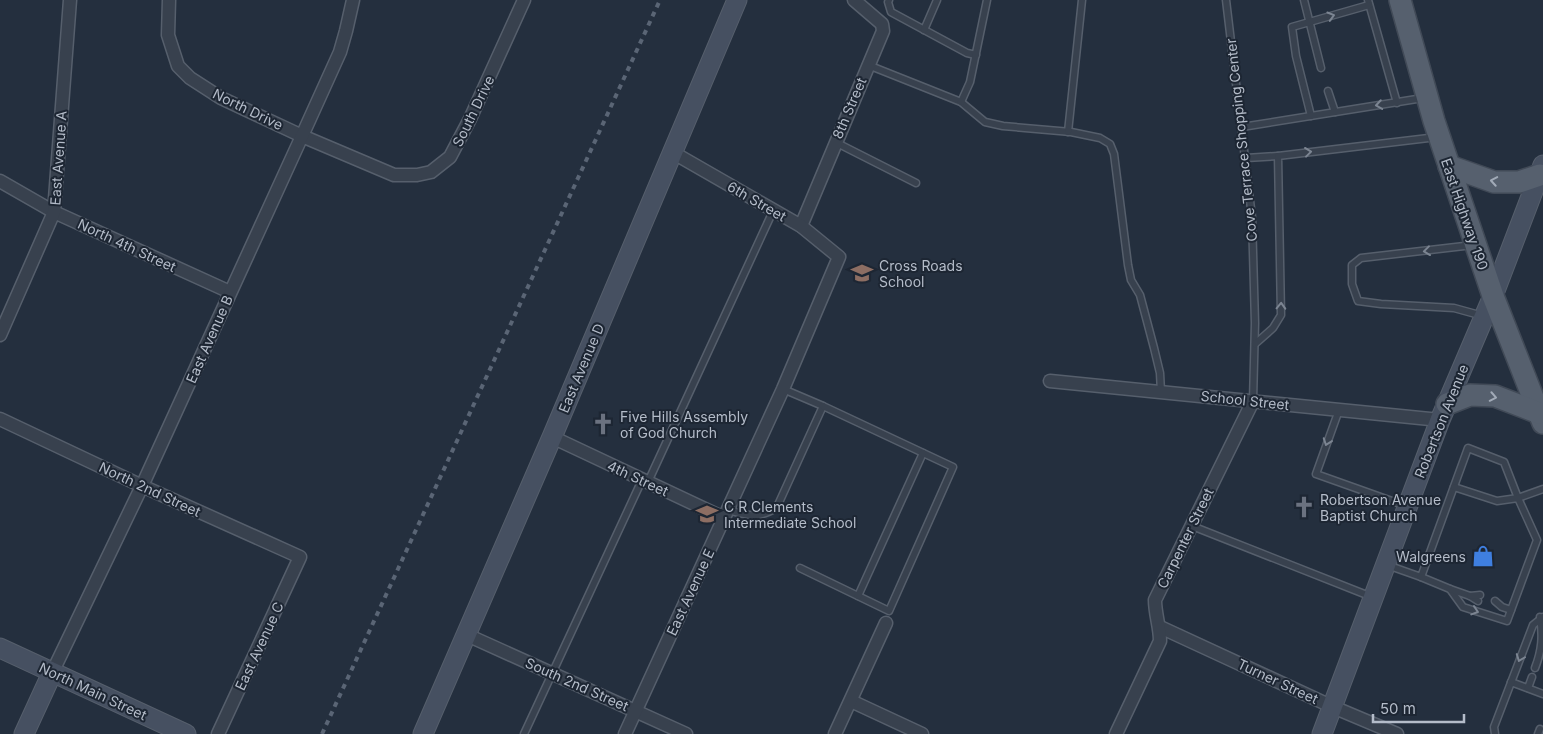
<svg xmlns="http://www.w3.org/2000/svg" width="1543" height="734" font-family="Inter,sans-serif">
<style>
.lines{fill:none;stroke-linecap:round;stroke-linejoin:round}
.lane-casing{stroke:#565f6c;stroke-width:9}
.street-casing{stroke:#565f6c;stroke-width:15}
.secondary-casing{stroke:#565f6c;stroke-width:21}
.primary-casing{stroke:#414a57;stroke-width:24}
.lane{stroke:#38414e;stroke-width:6}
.street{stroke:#38414e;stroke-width:12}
.secondary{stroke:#465061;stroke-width:19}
.primary{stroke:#56606e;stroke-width:21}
.rail{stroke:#5a6575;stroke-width:4;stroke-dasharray:5 5;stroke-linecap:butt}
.oneway{stroke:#7c8592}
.oneway2{stroke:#a1aab7}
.labels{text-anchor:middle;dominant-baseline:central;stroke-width:4;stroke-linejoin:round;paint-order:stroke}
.street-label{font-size:14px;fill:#b4bcc9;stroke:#1d2633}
.poi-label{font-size:14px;fill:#b4bcc9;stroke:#1d2633;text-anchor:start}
</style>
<rect width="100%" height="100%" fill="#242f3e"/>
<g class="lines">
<g class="lane-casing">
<g id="lane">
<path d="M889,0L888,2L891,12L967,53L976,55"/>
<path d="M1226,0L1252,217L1255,323L1253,401"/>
<path d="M1304,0L1321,68"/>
<path d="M1368,0L1397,103"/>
<path d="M924,30L937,0"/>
<path d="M868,65L961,102L985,122L1003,126L1071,132L1100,138L1110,144L1114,154L1128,265L1131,280L1140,295L1154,348L1160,373L1161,392"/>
<path d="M1328,91L1335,112"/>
<path d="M961,102L970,82L987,0"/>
<path d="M1311,116L1296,56L1292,27L1369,5"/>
<path d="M1242,127L1423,98"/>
<path d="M1068,132L1082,0"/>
<path d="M835,142L916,183"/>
<path d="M1246,158L1278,156"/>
<path d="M1473,245L1361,258L1352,265V284L1358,301L1381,304L1454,308L1483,316"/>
<path d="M1255,344L1273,328L1281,315L1278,156L1437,137"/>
<path d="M1339,410L1316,474L1406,506"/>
<path d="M648,482L773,211"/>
<path d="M728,510C747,516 760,519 777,507L823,406L783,389"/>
<path d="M1192,526L1372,597"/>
<path d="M1387,565L1421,577L1468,448L1504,462L1518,498L1543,489"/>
<path d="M800,568L889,611L953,467L823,406"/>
<path d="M1421,577L1450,589L1463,607L1507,621L1537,540L1518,498L1497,501L1454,487"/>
<path d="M1450,589L1470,596L1478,601"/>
<path d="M858,596L923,453"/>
<path d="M1470,596L1480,595"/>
<path d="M1495,601L1502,607L1511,610"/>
<path d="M1535,668C1542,650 1543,636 1540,617"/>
<path d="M1511,682L1543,694"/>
<path d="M1528,688L1532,677"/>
<path d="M524,734L642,480"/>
<path d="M1495,734L1494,727L1533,625L1543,617"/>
<path d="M1538,734L1540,729"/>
</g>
</g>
<g class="street-casing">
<g id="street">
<path d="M169,0L168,35L178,66L190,78L221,98L302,136L394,175H417L431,172L450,157L470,119L524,0"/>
<path d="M0,181L54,212L230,292"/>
<path d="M801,226L883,31L882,24L854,0"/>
<path d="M0,335L54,212L70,0"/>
<path d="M1050,381L1440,420"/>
<path d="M0,419L142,486L300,557L218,734"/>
<path d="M552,437L724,518"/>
<path d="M1160,627L1333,707L1397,734"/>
<path d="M467,635L686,734"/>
<path d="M52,673L142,486L302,136L340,52L346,31L353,0"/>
<path d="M851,701L922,734"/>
<path d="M625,734L783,389L839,257L801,226L672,152"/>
<path d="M835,734L886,623"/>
<path d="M1116,734L1160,641C1160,627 1155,614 1155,600L1253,401"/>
</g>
</g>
<g class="secondary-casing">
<g id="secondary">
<path d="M0,648L186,734"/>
<path d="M24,734L52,673"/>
<path d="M423,734L552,437L737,0"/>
<path d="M1322,734L1440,420L1493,296L1543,165"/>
</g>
</g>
<g class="primary-casing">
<g id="primary">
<path d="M1400,0L1434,121L1493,296L1543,423"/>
<path d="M1449,166L1494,182H1519L1540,175"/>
<path d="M1447,404L1470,395L1495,396L1539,413"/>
</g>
</g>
<use href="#lane" class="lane"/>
<use href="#street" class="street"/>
<use href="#secondary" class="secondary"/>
<use href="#primary" class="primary"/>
<path class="rail" d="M322,734L660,0"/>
</g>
<defs><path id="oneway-chevron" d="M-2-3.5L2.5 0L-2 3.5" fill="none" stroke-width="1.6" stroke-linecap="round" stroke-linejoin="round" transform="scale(1.25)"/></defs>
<g class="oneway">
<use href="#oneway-chevron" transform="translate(1331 16) rotate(-16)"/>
<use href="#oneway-chevron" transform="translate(1379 105) rotate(171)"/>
<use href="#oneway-chevron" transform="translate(1308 152) rotate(-7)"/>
<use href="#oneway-chevron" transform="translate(1427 251) rotate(173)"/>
<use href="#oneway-chevron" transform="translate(1281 306) rotate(-88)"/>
<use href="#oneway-chevron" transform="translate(1327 442) rotate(110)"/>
<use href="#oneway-chevron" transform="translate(1475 611) rotate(18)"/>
<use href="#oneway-chevron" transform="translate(1520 658) rotate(111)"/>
</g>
<g class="oneway2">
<use href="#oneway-chevron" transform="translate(1494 181) rotate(-170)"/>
<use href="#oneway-chevron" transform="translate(1493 397) rotate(11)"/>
</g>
<defs>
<g id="school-bare" transform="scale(1.725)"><path d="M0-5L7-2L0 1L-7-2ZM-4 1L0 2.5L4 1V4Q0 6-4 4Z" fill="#8d6e63" stroke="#1d2633" stroke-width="2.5" paint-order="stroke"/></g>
<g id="church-bare" transform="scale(1.725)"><path d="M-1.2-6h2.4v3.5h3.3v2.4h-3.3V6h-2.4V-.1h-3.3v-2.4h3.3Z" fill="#6b7280" stroke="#1d2633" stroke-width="2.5" paint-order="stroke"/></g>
<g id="shop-bare" transform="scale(1.725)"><path d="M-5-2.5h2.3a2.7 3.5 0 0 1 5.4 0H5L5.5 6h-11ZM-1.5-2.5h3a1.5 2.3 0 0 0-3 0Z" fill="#3f7fe0" stroke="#1d2633" stroke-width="2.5" paint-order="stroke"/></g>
</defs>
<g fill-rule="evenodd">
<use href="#school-bare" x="862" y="273"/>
<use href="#church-bare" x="603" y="424"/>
<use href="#church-bare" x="1304" y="507"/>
<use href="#school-bare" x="707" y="514"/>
<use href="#shop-bare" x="1483" y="556"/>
</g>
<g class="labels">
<g class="street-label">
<text transform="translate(849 108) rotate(-67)">8th Street</text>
<text transform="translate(248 109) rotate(26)">North Drive</text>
<text transform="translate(473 111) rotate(-64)">South Drive</text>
<text transform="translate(1241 140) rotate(-96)">Cove Terrace Shopping Center</text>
<text transform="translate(58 158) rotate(-86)">East Avenue A</text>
<text transform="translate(757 201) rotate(30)">6th Street</text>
<text transform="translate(1465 214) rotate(71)">East Highway 190</text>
<text transform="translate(127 245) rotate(25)">North 4th Street</text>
<text transform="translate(209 339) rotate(-66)">East Avenue B</text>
<text transform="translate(581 368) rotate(-67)">East Avenue D</text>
<text transform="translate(1245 400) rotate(6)">School Street</text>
<text transform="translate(1441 421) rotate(-68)">Robertson Avenue</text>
<text transform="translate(638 478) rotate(25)">4th Street</text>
<text transform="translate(150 489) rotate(25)">North 2nd Street</text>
<text transform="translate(1185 538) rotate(-64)">Carpenter Street</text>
<text transform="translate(690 592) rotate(-65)">East Avenue E</text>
<text transform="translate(259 646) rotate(-65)">East Avenue C</text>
<text transform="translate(1278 681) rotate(25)">Turner Street</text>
<text transform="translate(577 684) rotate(24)">South 2nd Street</text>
<text transform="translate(93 691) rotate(25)">North Main Street</text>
</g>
<g class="poi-label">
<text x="879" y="265">Cross Roads<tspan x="879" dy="16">School</tspan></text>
<text x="620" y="416">Five Hills Assembly<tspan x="620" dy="16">of God Church</tspan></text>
<text x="1320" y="499">Robertson Avenue<tspan x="1320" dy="16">Baptist Church</tspan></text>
<text x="724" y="506">C R Clements<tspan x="724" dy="16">Intermediate School</tspan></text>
<text x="1466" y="556" text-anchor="end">Walgreens</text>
</g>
</g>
<path d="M1373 714v8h91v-8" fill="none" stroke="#b4bcc9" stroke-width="2.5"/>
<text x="1380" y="714" font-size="15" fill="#b4bcc9" stroke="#1d2633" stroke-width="4" paint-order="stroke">50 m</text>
</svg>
